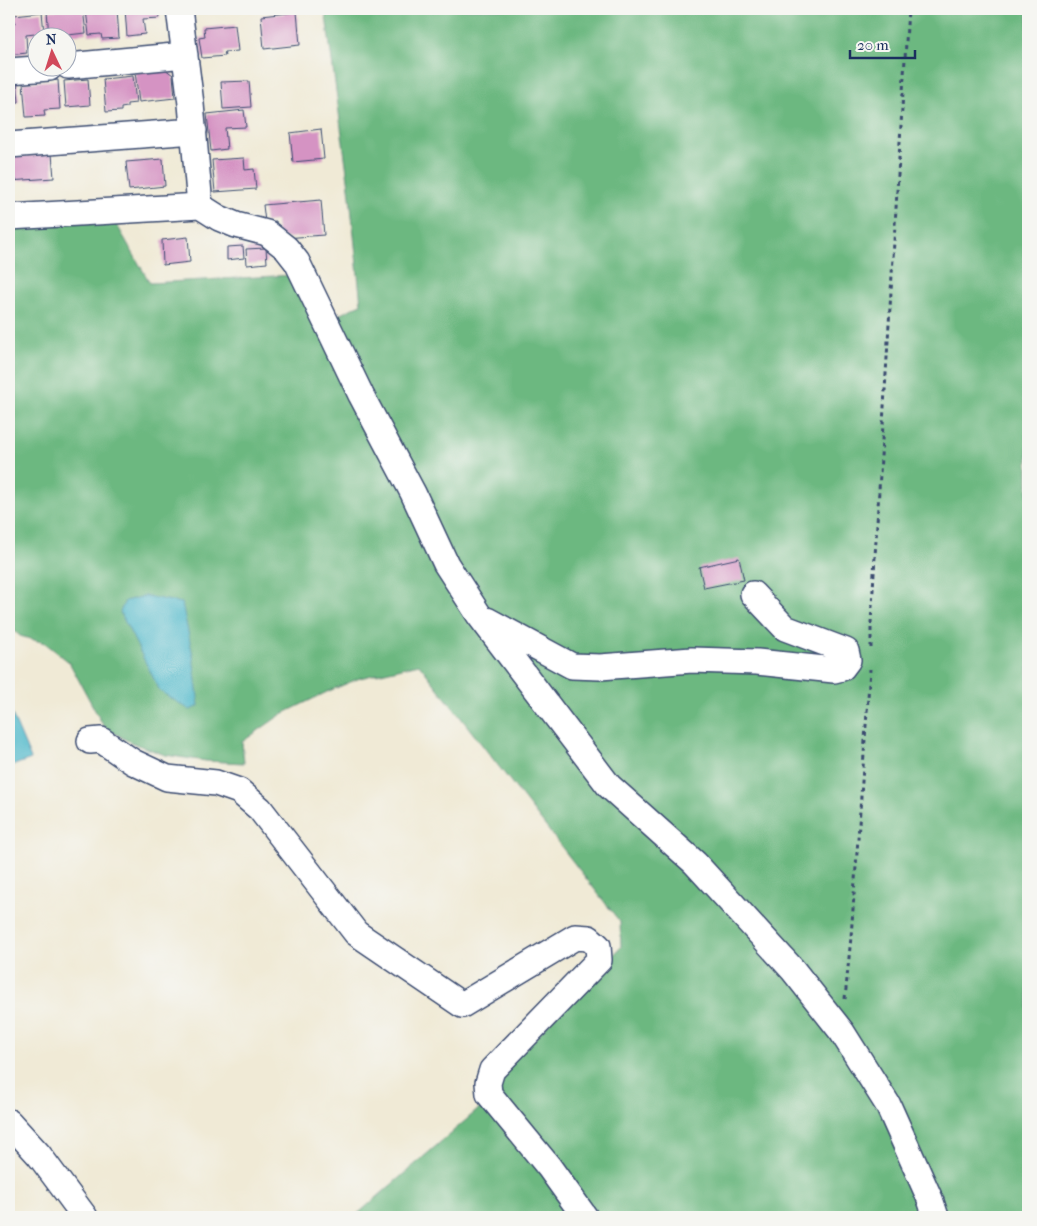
<svg xmlns="http://www.w3.org/2000/svg" width="1037" height="1226" font-family="'IM FELL French Canon',serif">
<rect width="100%" height="100%" fill="#f6f6f2"/>
<filter id="ink" filterUnits="userSpaceOnUse"><feTurbulence type="fractalNoise" baseFrequency=".02" numOctaves="2"/><feDisplacementMap in="SourceGraphic" scale="10" xChannelSelector="R" yChannelSelector="G"/><feConvolveMatrix kernelMatrix="1 2 1 2 8 2 1 2 1" color-interpolation-filters="sRGB"/></filter>
<filter id="wash" filterUnits="userSpaceOnUse"><feTurbulence type="fractalNoise" baseFrequency=".0096" numOctaves="4" result="noise"/><feDisplacementMap in="SourceGraphic" scale="20" xChannelSelector="R" yChannelSelector="G"/><feGaussianBlur stdDeviation="1.12" result="paint"/><feColorMatrix in="noise" values="0 0 0 0 0 0 0 0 0 0 0 0 0 0 0 0 0 1.4 0 .05"/><feComposite in="paint" operator="in"/></filter>
<g filter="url(#wash)">
<rect width="100%" height="100%" fill="#f0ead6"/>
<path fill="#6cb880" stroke="#44746f" d="M325 9H1028V1217H354L496 1094 499 1076 621 947 620 922 419 664 360 678 329 691 282 714 242 742 244 763 206 761 165 755 130 742 104 727 69 662 45 643 20 636 9 626V223L113 218 150 283 293 275 318 325 361 304 349 187Z"/>
<path fill="#4db8ca" stroke="#347494" d="M145 596 182 603 193 656 199 706 190 710 160 691 120 612 125 601Z
M9 707 31 759 9 767Z"/>
<g id="blocks">
<path fill="#d593c3" d="M72 9H83L86 33 49 37 47 11Z
M103 9H117L119 38 102 39 101 34 89 35 86 10Z
M125 9H159L160 18 143 19 145 34 127 36Z
M42 12 44 33 26 35 27 53 9 55V24L15 23 14 15Z
M297 12 300 45 264 49 261 16Z
M235 25 238 51 224 52 225 56 202 58 199 38 205 37 204 28Z
M165 69 173 75 175 98 139 102 135 72Z
M133 76 136 103 127 104V107L121 108V111L106 112 103 79Z
M88 79 90 105 66 107 64 81Z
M58 80 60 109 44 110 45 116 26 117 23 83Z
M17 81 19 102 9 103V82Z
M249 81 251 107 223 109 221 82Z
M244 110 246 127 225 128 227 149 211 151 207 114Z
M321 129 324 159 293 162 290 133Z
M52 154 54 178 9 181V157Z
M244 158 245 170 254 169 256 189 215 192 212 160Z
M163 159 165 186 129 190 126 162Z
M321 200 324 235 285 238 277 232 276 221 265 222 263 205Z
M188 237 190 262 163 265 162 240Z
M243 246 244 258 227 260V247Z
M266 248 267 263 247 265 246 249Z
M739 558 744 580 704 588 699 567Z"/>
</g>
</g>
<g filter="url(#ink)">
<use href="#blocks" fill-opacity="0" stroke="#3b4b70" stroke-width="1"/>
<g fill="none" stroke-linecap="round" stroke-linejoin="round">
<g stroke="#3b4b70" stroke-width="28">
<path id="minor" d="M179 9 191 104 200 206
M68 66 185 55
M9 71 49 68
M9 145 194 131
M9 217 200 206 219 218 236 225 267 233 286 248 297 262 361 395 413 493 446 564 479 615 609 786 695 863 793 970 842 1032 888 1105 930 1199 936 1217
M487 620 572 666 600 667 692 660 757 662 834 670 842 668 848 660 846 651 785 628 753 594
M90 741 101 740 133 762 167 778 216 783 239 791 260 809 356 933 462 1005 575 937 589 938 598 946 599 960 492 1070 488 1083 489 1094 549 1167 585 1217
M9 1122 39 1155 85 1217"/>
</g>
<path stroke="#3b4b70" stroke-width="3" stroke-dasharray="4 4" stroke-linecap="butt" d="M871 648V623L908 9
M845 999 851 937 870 669"/>
<use href="#minor" stroke="#fff" stroke-width="25"/>
</g>
</g>
<rect width="1037" height="1226" fill="none" stroke="#f6f6f2" stroke-width="30"/>
<g transform="translate(52 52) rotate(356)"><circle r="24" fill="#f6f6f2" stroke="#9ea6b7"/>
<path d="M0-4L9 19L0 12L-9 19Z" fill="#d1495b"/>
<text y="-8" font-size="14" font-weight="bold" text-anchor="middle" fill="#1b2f5e">N</text>
</g>
<path d="M850 50v8h65v-8" fill="none" stroke="#1b2f5e" stroke-width="2.5"/>
<text x="857" y="50" font-size="15" fill="#1b2f5e" stroke="#f6f6f2" stroke-width="4" paint-order="stroke">20 m</text>
</svg>
